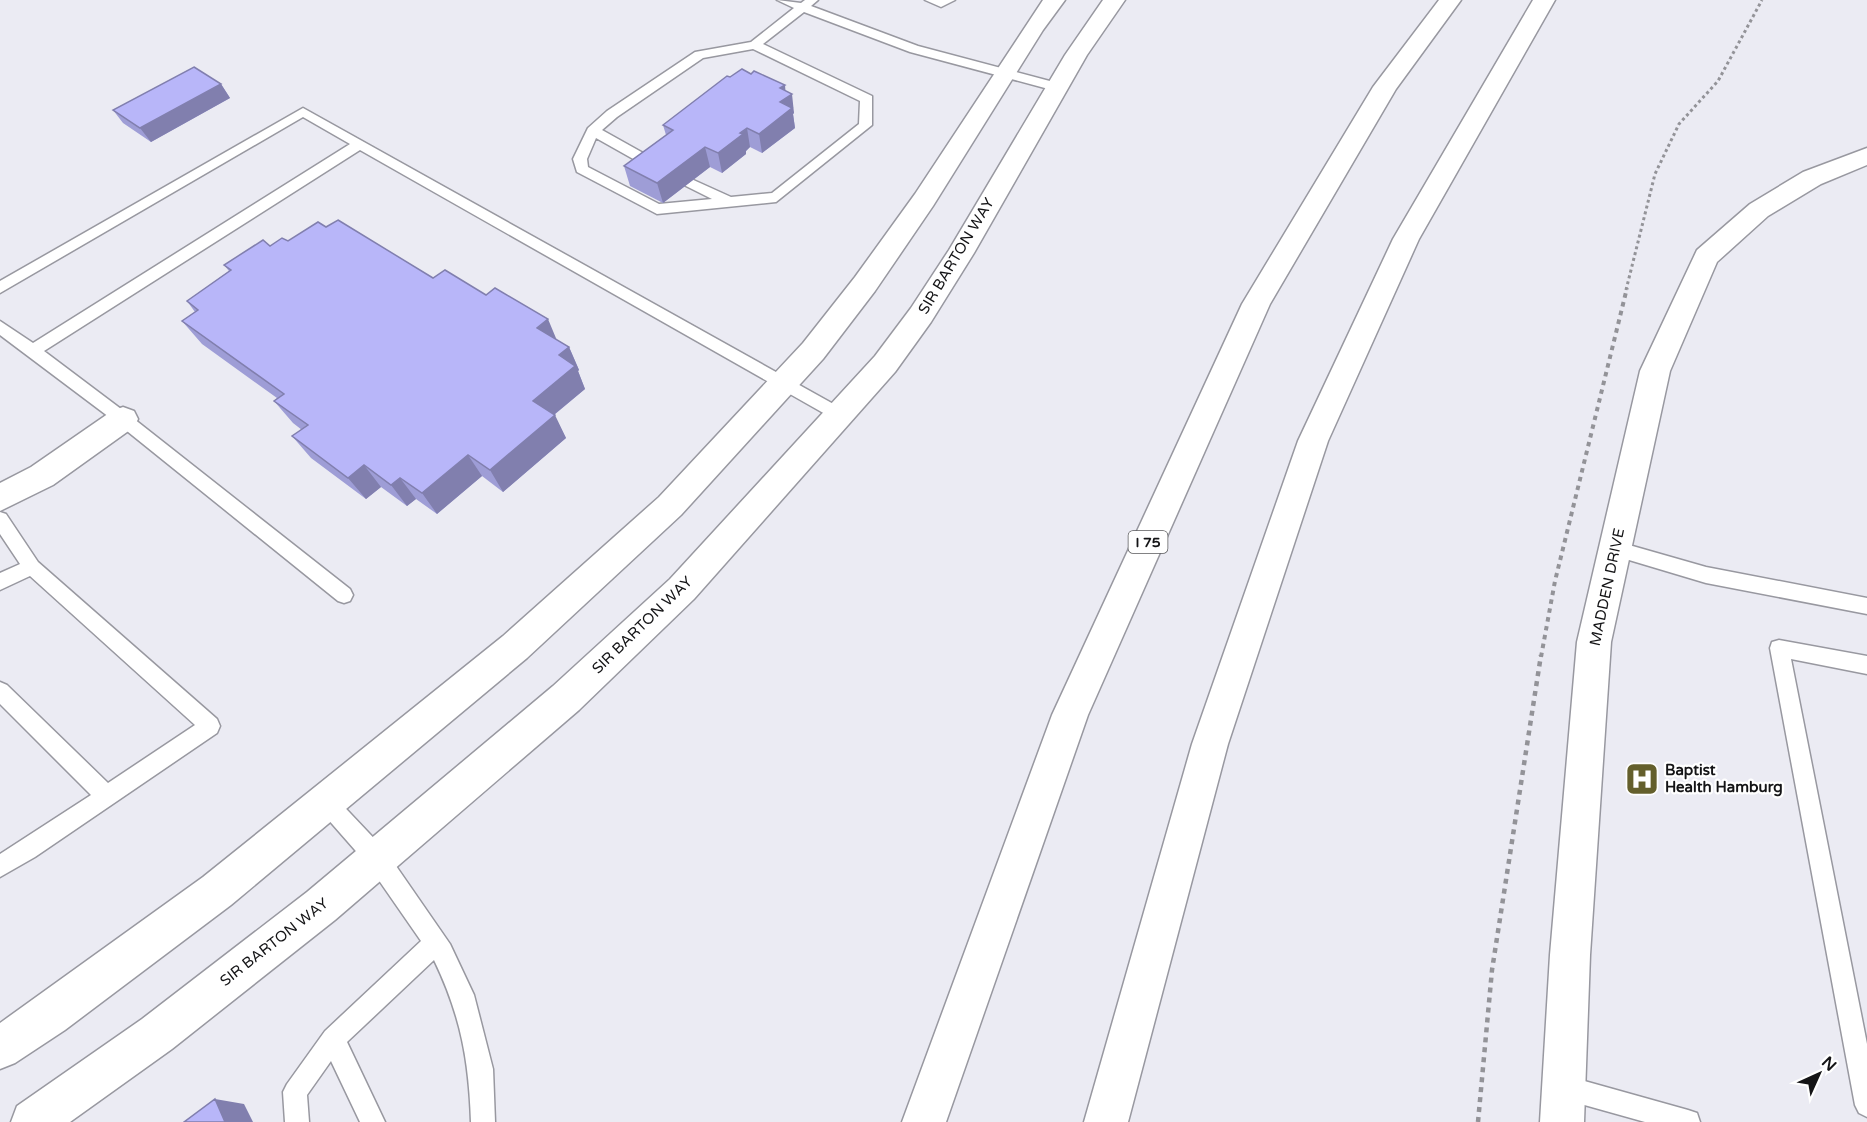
<svg xmlns="http://www.w3.org/2000/svg" width="1867" height="1122" font-family="'Varela Round',sans-serif">
<rect width="100%" height="100%" fill="#ebebf3"/>
<g fill="none" stroke-linecap="round" stroke-linejoin="round">
<g stroke="#9898a0" stroke-width="3">
<path id="lane" d="M777 0 801 3 805 0H818L811 6 918 46 1061 84 1062 87 1056 91 910 52 804 12 763 44 872 96V125L776 202 657 214 577 172 573 159 588 128 607 111 695 52 751 42 794 8ZM753 49 860 101 859 124 772 193 731 197 689 178 684 179V185L712 199 659 204 588 167 587 159 596 138 651 169H661V163L602 130 617 117 703 58Z
M925 0H955L941 7Z
M303 108 846 411 848 415 846 419H834L360 150 44 351 129 415 350 589 353 595 350 601 344 603 338 601 117 423 0 335V321L33 343 350 144 303 117 0 293V281Z
M0 512 6 514 38 562 217 719 220 726 217 733 35 857 0 877V854L91 795 0 704V682L7 685 108 783 195 725 30 576 0 590V573L20 564 0 534Z
M1615 541 1706 567 1867 598V614L1706 583 1609 554 1606 549 1609 544Z
M1779 640 1867 656V674L1791 659 1867 1044V1117L1859 1113 1855 1105 1770 648 1772 642Z
M326 792 333 795 385 850 450 944 474 995 493 1069 495 1122H471C469 1061 461 1016 434 960L347 1042 385 1122H360L331 1061 307 1095 309 1122H285L283 1092 287 1084 325 1031 421 941 369 866 319 809 316 802 319 795Z
M1563 1075 1688 1110 1697 1113 1700 1122H1645L1563 1099 1555 1095 1551 1087 1555 1079Z"/>
</g>
<g stroke="#9898a0" stroke-width="3">
<path id="street" d="M1867 148V165L1821 184 1768 216 1717 262 1670 371 1611 642 1590 955 1584 1122H1540L1550 955 1577 642 1640 371 1697 250 1750 204 1803 172Z
M123 407 134 411 138 419 134 427 53 485 0 511V483L31 467 112 411Z"/>
</g>
<g stroke="#9898a0" stroke-width="3">
<path id="secondary" d="M1043 0H1065L1043 30 933 206 875 291 823 359 681 515 527 658 231 905 65 1030 15 1063 0 1069V1023L203 877 503 636 659 497 803 343 855 277 915 194Z
M1103 0H1125L1087 55 974 253 931 322 895 372 694 599 579 710 335 920 172 1049 70 1122H11L17 1106 142 1019 307 892 553 686 670 579 875 356 911 308 949 250 1065 55Z"/>
</g>
<g stroke="#9898a0" stroke-width="3">
<path id="highway" d="M1439 0H1461L1396 89 1270 304 1088 715 946 1122H902L1052 715 1242 304 1373 87Z
M1533 0H1555L1419 239 1328 441 1228 744 1128 1122H1084L1192 744 1298 441 1393 239Z"/>
</g>
<path stroke="#939398" stroke-width="3" stroke-dasharray="3 3" stroke-linecap="butt" d="M1626 290 1655 174 1679 124 1718 81 1762 0"/>
<path stroke="#939398" stroke-width="4" stroke-dasharray="4.5 4.5" stroke-linecap="butt" d="M1541 657 1555 581 1627 288"/>
<path stroke="#939398" stroke-width="4.5" stroke-dasharray="5 5" stroke-linecap="butt" d="M1478 1122 1492 970 1541 655"/>
<use href="#lane" fill="#fff" fill-rule="evenodd"/>
<use href="#street" fill="#fff" fill-rule="evenodd"/>
<use href="#secondary" fill="#fff" fill-rule="evenodd"/>
<use href="#highway" fill="#fff" fill-rule="evenodd"/>
</g>
<path fill="#9e9dd6" d="M221 84 230 98 151 142 123 123 113 110Z
M785 90 794 113 793 114 795 128 762 153 750 147 746 151V154L722 173 710 167 663 203 630 186 624 166 666 135 663 125Z
M326 227 433 278 557 340 569 347 579 370 578 371 585 389 554 415 566 438 503 492 482 476 437 514 416 499 407 506 381 487 366 499 311 458 292 436 302 430 293 423 274 401 277 398 202 344 182 321 195 312 187 301 229 271 224 265 270 246 288 241Z"/>
<path fill="#817fae" d="M221 84 230 98 151 142 140 128Z
M785 85 786 98 792 94 794 113 793 114 795 128 762 153 759 134 780 102V88Z
M747 128 750 147 746 151V154L722 173 718 153Z
M705 147 710 167 663 203 657 183Z
M548 319 558 343 537 328Z
M569 347 579 370 578 371 585 389 544 423 533 401 559 355Z
M555 415 566 438 503 492 490 470Z
M468 455 482 476 437 514 422 493Z
M364 465 381 487 366 499 348 478Z
M400 478 416 499 407 506 391 485Z
M215 1099 244 1104 253 1122H225Z"/>
<path fill="#b8b6f9" stroke="#817fae" stroke-width="1.5" d="M194 67 221 84 140 128 113 110Z
M742 69 751 74 754 71 785 85 780 88 792 94 780 102 792 108 759 134 747 128 740 133 743 134 718 153 705 147 657 183 624 166 673 130 663 125 727 76 730 77Z
M338 220 433 278 445 270 486 295 495 288 548 319 537 328 569 347 559 355 575 366 533 401 555 415 490 470 468 455 422 493 400 478 391 485 364 465 348 478 292 436 308 425 274 401 284 394 182 321 198 310 187 301 231 270 224 265 263 240 270 246 282 238 288 241 318 222 326 227Z
M215 1099 225 1122H184Z"/>
<defs>
<g id="hospital-square" transform="scale(1.725)"><rect x="-9" y="-9" width="18" height="18" rx="4" fill="#645f2c" stroke="#fff"/><path d="M-5-5h3v3.5h4V-5h3V5h-3V1.5h-4V5h-3Z" fill="#fff"/></g>
</defs>
<g fill-rule="evenodd">
<use href="#hospital-square" x="1642" y="779"/>
</g>
<g text-anchor="middle" dominant-baseline="central" stroke-width="4.5" stroke-linejoin="round" paint-order="stroke">
<rect fill="#fff" stroke="#5a5a5c" stroke-width="1.5" x="1128.5" y="531" width="39" height="22" rx="4.5"/>
<g font-size="14" font-weight="bold" fill="#141416">
<text x="1148" y="542">I 75</text>
</g>
<g font-size="15" fill="#141416" stroke="#fff">
<text transform="translate(956 256) rotate(-59)">SIR BARTON WAY</text>
<text transform="translate(1607 587) rotate(-78)">MADDEN DRIVE</text>
<text transform="translate(642 625) rotate(-44)">SIR BARTON WAY</text>
<text transform="translate(274 942) rotate(-38)">SIR BARTON WAY</text>
</g>
<g font-size="15" font-weight="bold" fill="#141416" stroke="#fff" text-anchor="start">
<text x="1665" y="770">Baptist<tspan x="1665" dy="17">Health Hamburg</tspan></text>
</g>
</g>
<g transform="translate(1819 1074) rotate(45)" stroke="#ffffff" stroke-width="4.5" paint-order="stroke">
<path d="M0-4.5L10 22L0 15L-10 22Z" fill="#141416"/>
<text y="-9" font-size="16" font-weight="bold" text-anchor="middle" fill="#141416">N</text>
</g>
</svg>
